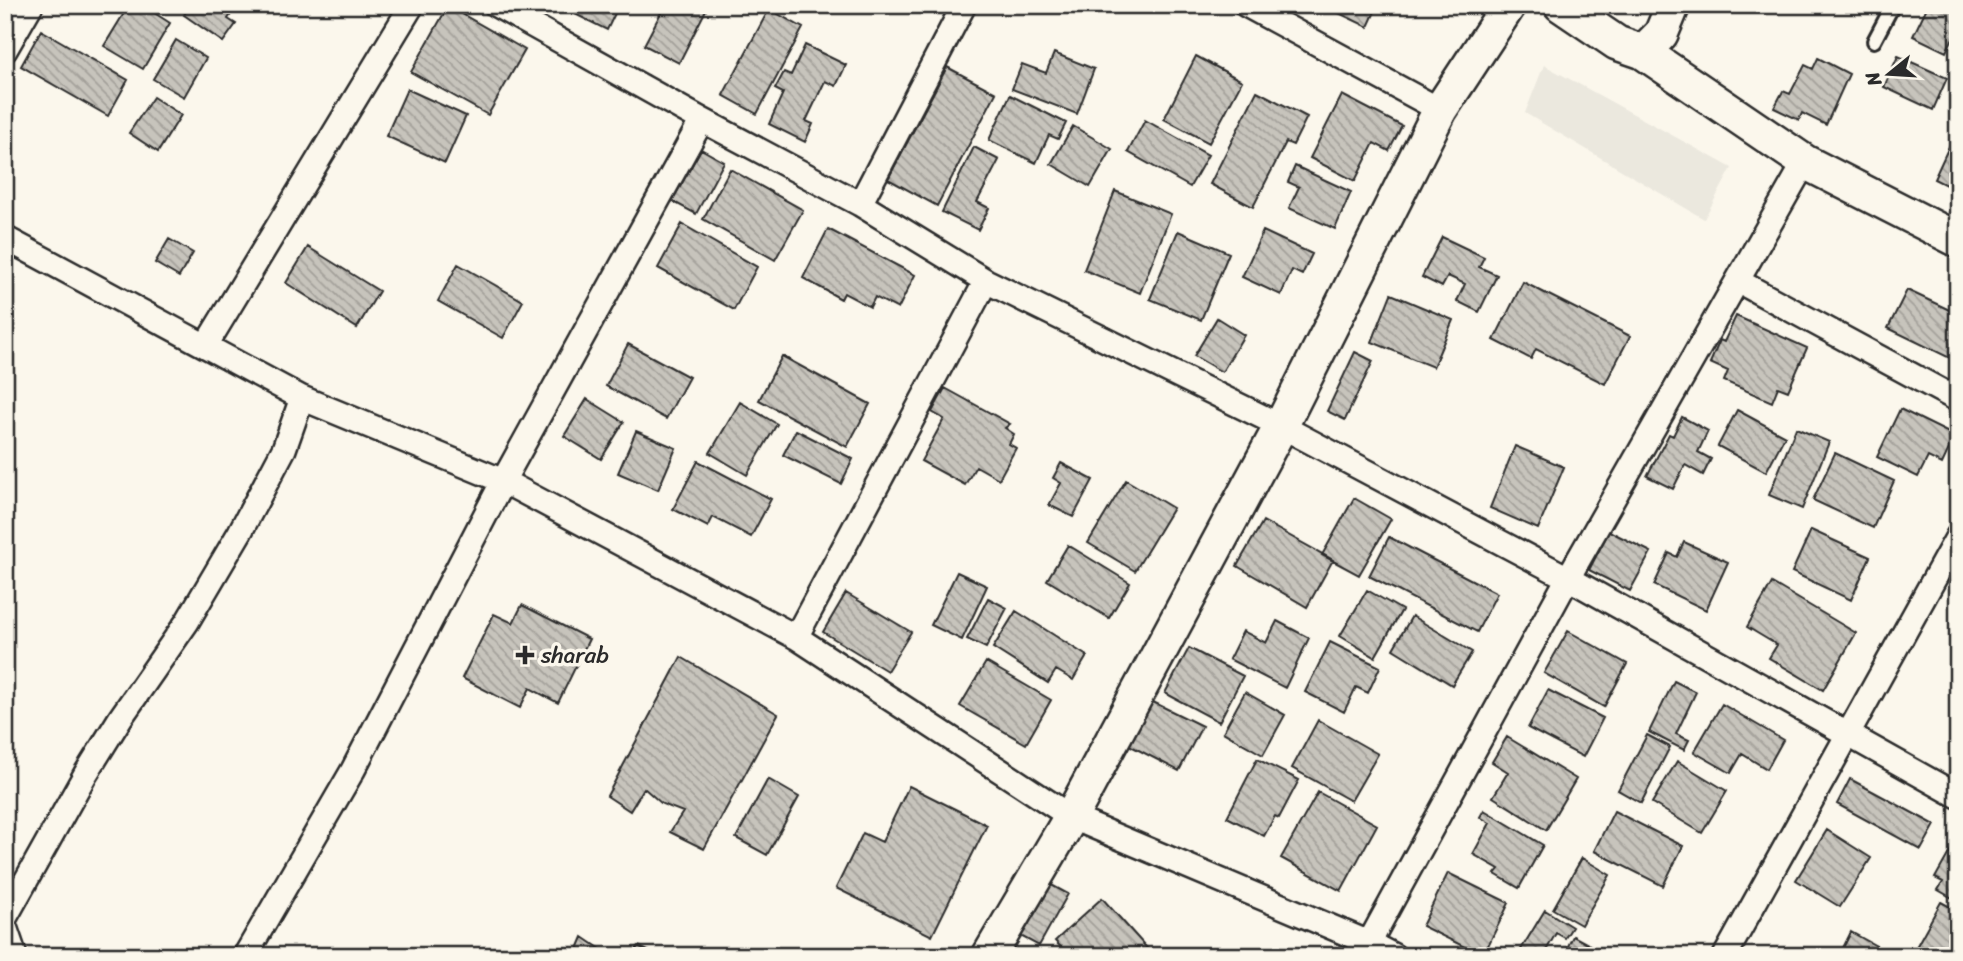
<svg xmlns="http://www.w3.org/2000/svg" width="1963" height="961" font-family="Sriracha,sans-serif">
<defs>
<pattern id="building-back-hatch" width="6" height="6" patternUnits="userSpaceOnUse" patternTransform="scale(1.75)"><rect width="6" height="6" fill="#c7c4bc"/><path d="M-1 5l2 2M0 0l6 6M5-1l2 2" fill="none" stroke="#a29f99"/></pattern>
</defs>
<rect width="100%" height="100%" fill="#fbf7ec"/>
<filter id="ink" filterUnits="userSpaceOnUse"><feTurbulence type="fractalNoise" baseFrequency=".0143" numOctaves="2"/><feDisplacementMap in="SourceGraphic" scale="14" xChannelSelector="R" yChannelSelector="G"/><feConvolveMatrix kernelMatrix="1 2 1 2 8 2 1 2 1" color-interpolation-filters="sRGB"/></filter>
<g filter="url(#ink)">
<path fill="#ebe8de" d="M1544 65 1732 168 1704 219 1525 113Z"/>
<path fill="url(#building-back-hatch)" stroke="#2b2b2b" stroke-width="2" d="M129 5H142L170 23 143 69 104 46Z
M190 5H237L228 19 236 24 223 42 184 15Z
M580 5H619L607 30 575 14Z
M665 5 708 6 679 63 644 45Z
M1322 5H1378L1368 27Z
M1928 5H1958V28L1946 52 1913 36Z
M448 6 525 50 488 115 411 72Z
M769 9 803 28 757 114 723 95Z
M41 30 128 80 108 116 21 66Z
M176 40 206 58 184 97 153 79Z
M805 45 846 65 836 86 825 81 806 121 813 124 805 142 769 124 783 93 775 89 784 72 791 75Z
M1054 53 1094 69 1077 114 1012 89 1022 64 1046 73Z
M1196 56 1242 81 1209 143 1164 119Z
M1898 56 1947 78 1933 110 1884 87Z
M1818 58 1849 74 1826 125 1802 113 1799 120 1774 108 1783 91 1790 94 1805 65 1813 69Z
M947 67 996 93 937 206 888 179Z
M407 89 466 116 445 163 386 136Z
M1257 91 1307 117 1293 145 1286 142 1253 207 1210 184Z
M1010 95 1066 123 1058 139 1049 135 1036 163 989 140Z
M1342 95 1402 126 1389 151 1374 143 1355 181 1310 158Z
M153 97 181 115 158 152 129 133Z
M1145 120 1208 155 1190 187 1128 152Z
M1073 126 1112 149 1090 187 1051 164Z
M1952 140 1958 142V191L1934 179Z
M974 147 999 160 977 202 989 208 978 230 942 212Z
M701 149 724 162 696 214 672 201Z
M1295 166 1351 192 1335 229 1289 208 1299 187 1288 182Z
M730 169 803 210 775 260 703 219Z
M1115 191 1171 214 1140 293 1084 270Z
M682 224 757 267 734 310 658 268Z
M828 229 915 275 898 309 875 297 870 307 844 293 841 299 803 278Z
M1178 231 1229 253 1201 320 1150 299Z
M1263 231 1312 254 1302 275 1292 270 1281 295 1242 277Z
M1442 237 1484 257 1479 267 1497 275 1479 312 1457 301 1465 284 1448 276 1442 287 1422 277Z
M169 239 193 253 179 277 155 263Z
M308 247 379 291 357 328 286 283Z
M458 264 523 301 503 338 438 301Z
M1523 282 1630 336 1605 384 1536 349 1531 359 1494 340Z
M1907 290 1958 314V362L1888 328Z
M1391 294 1453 320 1433 367 1372 342Z
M1736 316 1807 348 1788 391 1778 387 1772 402 1724 381 1728 371 1710 363 1720 340 1724 342Z
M1217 318 1244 335 1222 372 1194 356Z
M628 344 689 377 666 419 606 386Z
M1355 352 1373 361 1345 420 1327 411Z
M782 356 870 404 847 447 759 400Z
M945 388 1010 424 1005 428 1014 434 1009 444 1016 448 999 479 976 466 965 485 921 461 944 419 932 412Z
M587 399 624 422 601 459 564 436Z
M740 402 777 424 747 475 710 453Z
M1900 409 1955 436 1942 464 1928 457 1918 477 1877 457Z
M1737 410 1785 436 1766 472 1718 446Z
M1682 417 1708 431 1698 452 1711 459 1703 475 1685 465 1673 489 1647 476 1669 434 1673 436Z
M1796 428 1829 442 1802 509 1769 495Z
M796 430 853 459 841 484 783 455Z
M636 431 676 448 658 490 618 473Z
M1515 446 1564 467 1538 529 1490 508Z
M1835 453 1894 481 1873 528 1813 500Z
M698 461 771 499 751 537 713 517 708 527 673 509Z
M1061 463 1093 480 1073 517 1049 505 1061 483 1053 478Z
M1126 480 1173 508 1135 571 1088 543Z
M1354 498 1391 519 1359 575 1322 555Z
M1263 521 1333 560 1307 607 1237 566Z
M1811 530 1870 557 1851 600 1792 572Z
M1609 531 1651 552 1630 591 1589 570Z
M1389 537 1497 593 1477 632 1369 576Z
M1684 542 1728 562 1706 610 1654 585 1669 553 1677 557Z
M1068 545 1130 583 1109 618 1047 580Z
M957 572 987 586 962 640 931 625Z
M1772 583 1856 633 1823 690 1769 658 1777 645 1747 627Z
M1367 590 1402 610 1375 657 1340 636Z
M846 593 911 632 887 671 823 632Z
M988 598 1007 608 986 648 967 639Z
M522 605 589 639 558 703 530 688 520 708 462 678 494 614 513 623Z
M1016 611 1087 656 1073 680 1056 670 1048 683 993 648Z
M1412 616 1472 652 1452 685 1393 649Z
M1277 621 1309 638 1285 688 1229 659 1243 631 1266 643Z
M1568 631 1627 664 1604 707 1544 673Z
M1330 642 1380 667 1368 693 1356 687 1344 712 1305 692Z
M1189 648 1243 676 1219 722 1165 693Z
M681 657 778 714 704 849 670 832 683 812 662 804 644 788 630 811 607 796Z
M986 662 1051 700 1026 744 960 706Z
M1674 681 1696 692 1676 734 1689 740 1684 750 1649 732Z
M1548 690 1603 718 1583 757 1528 728Z
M1245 692 1285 715 1263 755 1223 732Z
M1149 700 1202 726 1179 771 1127 744Z
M1722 704 1783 740 1767 769 1742 754 1731 773 1694 752Z
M1318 720 1378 754 1351 801 1292 768Z
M1647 735 1670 747 1641 803 1618 790Z
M1507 737 1576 779 1546 830 1493 797 1508 772 1492 762Z
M1257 759 1299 780 1279 818 1275 816 1264 836 1227 817Z
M1677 761 1727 791 1702 833 1652 803Z
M768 779 799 797 767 855 736 838Z
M1850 779 1935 825 1921 850 1837 804Z
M909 786 987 825 932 936 836 888 863 833 882 842Z
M1318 792 1377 825 1341 891 1281 858Z
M1484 810 1543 845 1519 888 1495 874 1499 869 1473 854 1490 823 1480 817Z
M1614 811 1683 846 1663 886 1594 851Z
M1827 830 1871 858 1840 907 1796 880Z
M1958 837V896L1956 900 1938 890 1943 882 1935 878Z
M1582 858 1610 875 1581 925 1553 909Z
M1448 873 1509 903 1483 956 1422 926Z
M1044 881 1068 894 1039 946 1015 933Z
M1102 898 1154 956H1069L1055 941Z
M1941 902 1958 911V956H1927L1915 949Z
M1545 910 1572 927 1565 938 1556 933 1543 956H1517Z
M1851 932 1887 952 1885 956H1839Z
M1573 936 1610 956H1563Z
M583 937 611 956H575Z
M638 946 658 956H633Z"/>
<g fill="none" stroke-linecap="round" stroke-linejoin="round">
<g stroke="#2b2b2b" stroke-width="18">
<path id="lane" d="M1874 41 1893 5"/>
</g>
<g stroke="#2b2b2b" stroke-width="28">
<path id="street" d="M496 5 702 120 860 204 986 281 1281 426 1568 578 1958 796
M1246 5 1440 110
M5 50 31 5
M860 204 964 5
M5 238 302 398
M1738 281 1958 400
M206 345 412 5
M796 637 986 281
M5 918 85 775 121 717 187 622 240 532 284 449 302 398 503 481 796 637 1071 817 1369 943 1394 956
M5 927 15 956
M1369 943 1568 578 1805 162
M245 956 353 770 503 481 702 120
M1725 956 1958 536"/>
</g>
<g stroke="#2b2b2b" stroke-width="38">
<path id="secondary" d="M1561 5 1617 43 1643 52 1661 34 1673 5
M1643 52 1805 162 1958 240
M989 956 1071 817 1281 426 1440 110 1509 5"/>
</g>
<use href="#lane" stroke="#fbf7ec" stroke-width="12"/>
<use href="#street" stroke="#fbf7ec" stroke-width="23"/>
<use href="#secondary" stroke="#fbf7ec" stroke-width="33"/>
</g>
</g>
<path fill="#2b2b2b" stroke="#fbf7ec" stroke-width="2.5" d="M521.5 644.5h7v7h7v7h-7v7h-7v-7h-7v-7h7z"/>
<g text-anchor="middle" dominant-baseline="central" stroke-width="7" stroke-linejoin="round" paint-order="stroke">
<g font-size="23" fill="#2b2b2b" stroke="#fbf7ec" text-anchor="start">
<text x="541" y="655">sharab</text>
</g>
</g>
<rect width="1963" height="961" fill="none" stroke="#fbf7ec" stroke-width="28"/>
<rect x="14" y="14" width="1935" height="933" fill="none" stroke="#2b2b2b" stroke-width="2.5" filter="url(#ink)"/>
<g transform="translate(1889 74) rotate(252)" stroke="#fbf7ec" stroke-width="5" paint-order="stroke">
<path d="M0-5L12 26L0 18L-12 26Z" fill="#2b2b2b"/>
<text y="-10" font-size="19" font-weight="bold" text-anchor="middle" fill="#2b2b2b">N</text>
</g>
</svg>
